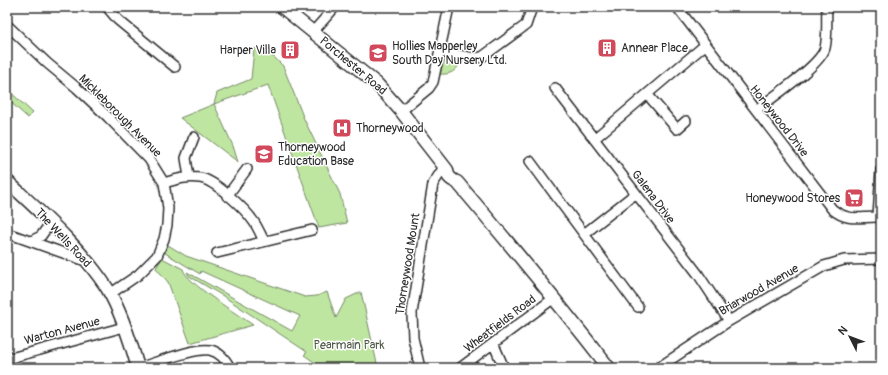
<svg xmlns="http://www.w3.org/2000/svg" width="888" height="375" font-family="Pangolin,sans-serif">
<rect width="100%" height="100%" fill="#fff"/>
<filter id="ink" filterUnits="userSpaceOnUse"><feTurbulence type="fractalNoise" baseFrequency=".025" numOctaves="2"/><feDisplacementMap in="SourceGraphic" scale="8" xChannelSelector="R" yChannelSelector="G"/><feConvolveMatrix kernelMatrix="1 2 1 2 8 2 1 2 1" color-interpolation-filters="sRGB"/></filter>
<g filter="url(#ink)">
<path fill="#bfe6a1" stroke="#758866" d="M260 48 275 58 283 66 304 119 340 194 347 223 319 228 268 85 214 104 233 146 238 162 180 118 214 104 217 93 251 79 254 49Z
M447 59 460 62C457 71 450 75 440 74L443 62Z
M7 89 33 113 28 118 7 99Z
M168 245 186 256 305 297 317 296 327 292 336 318 346 299 361 292 378 368H323L304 355 307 352 223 296 189 276 187 272 292 331 300 316 201 271 200 274 165 253Z
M162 258 183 269C186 283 239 315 253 325L190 343 168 282 156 268Z"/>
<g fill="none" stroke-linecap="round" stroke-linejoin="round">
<g stroke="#2b2b2b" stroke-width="12">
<path id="street" d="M107 7 118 20 175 67
M677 7 832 209C849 223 861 216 881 217
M7 25 47 63 77 88 108 117 149 159 164 183 168 208 167 225 164 239 157 256 138 275 110 294
M312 33 335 7
M440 52 475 58 482 57 526 25 532 7
M555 88 698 274 729 321
M647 94 677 129 686 121
M756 110C771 98 821 65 825 48 828 35 826 20 827 7
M401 111 429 88 433 82 449 7
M594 139 705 45
M530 161 638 307
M189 177 186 158 194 137
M164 183C177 179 188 176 200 178 215 180 246 210 254 222 258 228 261 235 264 241
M227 196 247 169
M878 217 881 170
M7 233 86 261
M584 234 635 194
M31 241 41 236 51 222
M217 253 312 230
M494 345 504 368
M7 359 124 327
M138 368C155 363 195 347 210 350 219 352 226 360 230 368
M420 368 413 338 412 313 433 184 444 167
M460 368 554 298
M658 368 729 321 824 266 844 260 881 259"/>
</g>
<g stroke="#2b2b2b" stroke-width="15">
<path id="secondary" d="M282 7 377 84 401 111 447 170C447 176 451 180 457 182 509 243 560 305 609 368
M7 181C42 214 80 247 107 288 121 311 131 343 138 368"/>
</g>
<use href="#street" stroke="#fff" stroke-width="9"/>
<use href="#secondary" stroke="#fff" stroke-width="12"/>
</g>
</g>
<defs>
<g id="building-square" transform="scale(1)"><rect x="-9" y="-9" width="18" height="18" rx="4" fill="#d1495b" stroke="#fff"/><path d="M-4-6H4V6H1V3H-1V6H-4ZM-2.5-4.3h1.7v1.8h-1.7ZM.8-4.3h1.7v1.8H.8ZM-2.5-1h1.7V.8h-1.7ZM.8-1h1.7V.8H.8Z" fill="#fff"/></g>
<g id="school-square" transform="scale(1)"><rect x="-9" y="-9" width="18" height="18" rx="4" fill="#d1495b" stroke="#fff"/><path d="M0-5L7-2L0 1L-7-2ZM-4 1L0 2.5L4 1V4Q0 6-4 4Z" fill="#fff"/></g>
<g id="hospital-square" transform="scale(1)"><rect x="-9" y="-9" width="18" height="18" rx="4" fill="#d1495b" stroke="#fff"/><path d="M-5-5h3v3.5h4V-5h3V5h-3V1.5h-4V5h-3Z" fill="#fff"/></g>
<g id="supermarket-square" transform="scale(1)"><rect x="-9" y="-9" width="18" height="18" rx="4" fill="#d1495b" stroke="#fff"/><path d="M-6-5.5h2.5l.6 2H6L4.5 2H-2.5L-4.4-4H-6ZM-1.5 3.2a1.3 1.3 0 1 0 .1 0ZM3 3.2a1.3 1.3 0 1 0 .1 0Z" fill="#fff"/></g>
</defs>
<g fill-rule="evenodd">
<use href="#building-square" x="607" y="48"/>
<use href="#building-square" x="290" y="50"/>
<use href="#school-square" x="378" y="53"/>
<use href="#hospital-square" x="342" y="128"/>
<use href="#school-square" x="264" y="154"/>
<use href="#supermarket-square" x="854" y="198"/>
</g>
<g text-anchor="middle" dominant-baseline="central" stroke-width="3" stroke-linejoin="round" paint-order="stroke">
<g font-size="12" fill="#2b2b2b" stroke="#fff" text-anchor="start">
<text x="392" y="46">Hollies Mapperley<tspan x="392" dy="14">South Day Nursery Ltd.</tspan></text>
<text x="621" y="48">Annear Place</text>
<text x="276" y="50" text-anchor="end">Harper Villa</text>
<text x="356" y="128">Thorneywood</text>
<text x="278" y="147">Thorneywood<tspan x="278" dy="14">Education Base</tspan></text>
<text x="840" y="198" text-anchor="end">Honeywood Stores</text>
</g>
<g font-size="12" fill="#2b2b2b" stroke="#fff">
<text transform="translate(353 66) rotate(40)">Porchester Road</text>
<text transform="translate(120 116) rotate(45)">Mickleborough Avenue</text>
<text transform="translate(779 121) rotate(52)">Honeywood Drive</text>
<text transform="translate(653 197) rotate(53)">Galena Drive</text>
<text transform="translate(63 238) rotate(47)">The Wells Road</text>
<text transform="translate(408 264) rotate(-81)">Thorneywood Mount</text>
<text transform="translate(759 290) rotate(-30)">Briarwood Avenue</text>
<text transform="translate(500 324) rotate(-37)">Wheatfields Road</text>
<text transform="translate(62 331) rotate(-15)">Warton Avenue</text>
</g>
<g font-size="12" fill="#505a48" stroke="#fff">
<text x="349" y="345">Pearmain Park</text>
</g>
</g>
<rect width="888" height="375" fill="none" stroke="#fff" stroke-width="24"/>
<rect x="12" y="12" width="864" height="351" fill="none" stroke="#2b2b2b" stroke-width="1.5" filter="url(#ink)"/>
<g transform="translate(850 337) rotate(312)" stroke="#ffffff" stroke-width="3" paint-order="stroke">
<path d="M0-3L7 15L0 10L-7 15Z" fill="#2b2b2b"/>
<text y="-6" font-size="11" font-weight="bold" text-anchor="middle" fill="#2b2b2b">N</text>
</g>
</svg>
